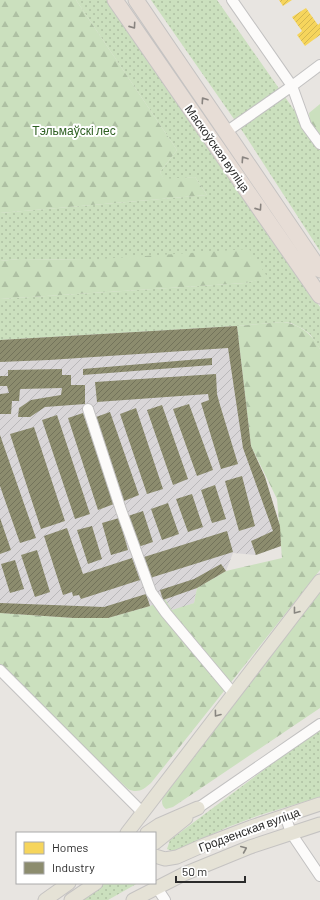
<svg xmlns="http://www.w3.org/2000/svg" width="320" height="900" font-family="Barlow,sans-serif">
<defs>
<pattern id="industrial-furrows" width="10" height="10" patternUnits="userSpaceOnUse"><rect width="10" height="10" fill="#d9d6d8"/><path d="M-1 1l2-2M0 10L10 0M9 11l2-2" fill="none" stroke="#bab8ba"/></pattern>
<pattern id="grass-dots" width="8" height="8" patternUnits="userSpaceOnUse"><rect width="8" height="8" fill="#cbe0be"/><path d="M2 2h.1M6 6h.1" fill="none" stroke="#aec0a3" stroke-width="1.8" stroke-linecap="round"/></pattern>
<pattern id="forest-firs" width="22" height="20" patternUnits="userSpaceOnUse"><rect width="22" height="20" fill="#cbe0be"/><path d="M5 1l3.5 6h-7zM16 11l3.5 6h-7z" fill="#aec0a3"/></pattern>
<pattern id="homes-hatch" width="6" height="6" patternUnits="userSpaceOnUse"><rect width="6" height="6" fill="#f6d55c"/><path d="M-1 1l2-2M0 6l6-6M5 7l2-2" fill="none" stroke="#d3b750"/></pattern>
<pattern id="industry-hatch" width="6" height="6" patternUnits="userSpaceOnUse"><rect width="6" height="6" fill="#8c8c6e"/><path d="M-1 1l2-2M0 6l6-6M5 7l2-2" fill="none" stroke="#73735b"/></pattern>
</defs>
<rect width="100%" height="100%" fill="#e8e5e1"/>
<path fill="url(#industrial-furrows)" d="M237 326 251 446 265 477 280 526 281 546 256 555 233 553 226 571 197 588 194 603 172 611 165 599 150 606 108 618H74L0 613V340Z"/>
<path fill="url(#grass-dots)" d="M76 0H109L320 307V349L310 334 303 329 291 323 283 322 237 326 0 340V299L245 283 268 277 86 260 19 259 0 261V213L207 195 195 177 164 180 160 172 177 150Z
M151 0H217L320 147V251L243 132Z
M320 728V797L260 815 228 827 177 850 172 851 167 849 170 840Z
M97 883H138L108 900H72Z"/>
<path fill="url(#forest-firs)" d="M0 0H76L177 150 160 172 164 179 195 177 207 195 0 213Z
M320 104V140L311 129 309 113Z
M249 249 268 278 245 283 0 299V261L19 259 86 260Z
M283 322C301 325 311 333 320 349V570L151 783C144 789 138 794 128 789L0 666V613L74 618H108L150 606 165 599 172 610 194 603 197 588 226 571 282 558 277 499 251 446 237 326Z
M320 589V708L173 807 166 809C162 806 161 802 163 797Z"/>
<path fill="url(#homes-hatch)" d="M279 0H292L283 6Z
M306 8 318 25 320 23V35L305 46 297 35 302 31 292 17Z"/>
<path fill="url(#industry-hatch)" d="M237 326 251 446 265 477 280 526 281 546 256 555 251 541 273 531 243 448 228 348 49 360 0 362V340Z
M212 358V365L83 375V369Z
M62 369V375H71V385H85V404L45 407 30 417H18L19 408 31 400 61 395 62 388 20 389 19 401H12L11 414H0V394L9 393 7 386H0V376H8V370Z
M216 374 217 394 220 405 238 464 221 469 201 403 209 400 208 394 97 402 95 382Z
M189 404 213 470 197 476 173 409Z
M162 405 188 479 173 485 147 410Z
M136 408 163 489 147 494 120 414Z
M110 412 139 495 124 501 96 417Z
M83 413 114 504 98 510 68 418Z
M57 415 90 514 75 519 42 420Z
M34 427 65 521 41 529 10 434Z
M0 435 36 538 20 543 0 486Z
M242 476 255 526 239 531 225 481Z
M215 485 226 519 212 523 201 490Z
M192 494 203 527 188 532 176 499Z
M168 503 179 534 162 540 151 509Z
M143 511 153 542 138 547 128 516Z
M0 518 11 550 0 554Z
M119 518 128 550 111 555 102 523Z
M92 526 102 559 88 564 77 530Z
M67 528 83 574 132 558 140 580 81 599 79 595 73 596 72 592 63 595 44 536Z
M227 531 233 552 150 578 144 557Z
M37 550 50 592 35 597 21 555Z
M15 560 24 589 10 593 1 564Z
M221 564 226 571 197 588 163 600 160 590 194 579Z
M146 594 150 606 108 618H74L0 613V603L104 607Z"/>
<g fill="none" stroke-linecap="round" stroke-linejoin="round">
<g stroke="#c2c1c1" stroke-width="12">
<path id="minor" d="M232 0 292 86 306 125 320 144
M226 132 292 86 320 65
M88 409 121 510 151 592 166 613 233 693
M0 670 143 813
M198 808 320 724
M285 815 291 833 320 876
M157 888 165 900"/>
</g>
<g stroke="#c5c3c2" stroke-width="15">
<path id="major" d="M127 833 320 581
M147 833 159 825 198 808
M155 843 186 818
M155 856 165 859 177 857 204 845 251 827 320 804
M45 900 69 883
M71 900 96 883
M133 900 184 874 250 847 320 824"/>
</g>
<g stroke="#c5c3c2" stroke-width="17">
<path id="highway" d="M115 0 320 296
M136 0 320 270"/>
</g>
<use href="#minor" stroke="#fcfbfa" stroke-width="10"/>
<use href="#major" stroke="#e5e2d6" stroke-width="13"/>
<use href="#highway" stroke="#e7ddd6" stroke-width="15"/>
</g>
<defs><path id="oneway-chevron" d="M-2-3.5L2.5 0L-2 3.5" fill="none" stroke-width="1.6" stroke-linecap="round" stroke-linejoin="round"/></defs>
<g stroke="#898480">
<use href="#oneway-chevron" transform="translate(133 26) rotate(55)"/>
<use href="#oneway-chevron" transform="translate(204 100) rotate(-124)"/>
<use href="#oneway-chevron" transform="translate(244 159) rotate(-124)"/>
<use href="#oneway-chevron" transform="translate(259 208) rotate(55)"/>
</g>
<g stroke="#888680">
<use href="#oneway-chevron" transform="translate(296 611) rotate(128)"/>
<use href="#oneway-chevron" transform="translate(217 714) rotate(127)"/>
<use href="#oneway-chevron" transform="translate(244 849) rotate(-23)"/>
</g>
<g text-anchor="middle" dominant-baseline="central" stroke-width="4" stroke-linejoin="round" paint-order="stroke">
<g font-size="12" fill="#2e6022" stroke="#fff">
<text x="74" y="130">Тэльмаўскі лес</text>
</g>
<g font-size="12" fill="#2b2b2b" stroke="#fff">
<text transform="translate(218 148) rotate(55)">Маскоўская вуліца</text>
<text transform="translate(249 829) rotate(-20)">Гродзенская вуліца</text>
</g>
</g>
<rect x="16" y="832" width="140" height="52" fill="#ffffff" stroke="#aaaaaa"/>
<rect x="24" y="842" width="20" height="12" fill="#f6d55c" stroke="#aaaaaa"/>
<text x="52" y="852" font-size="12" fill="#2b2b2b">Homes</text>
<rect x="24" y="862" width="20" height="12" fill="#8c8c6e" stroke="#aaaaaa"/>
<text x="52" y="872" font-size="12" fill="#2b2b2b">Industry</text>
<path d="M176 876v6h69v-6" fill="none" stroke="#2b2b2b" stroke-width="2"/>
<text x="182" y="876" font-size="12" fill="#2b2b2b" stroke="#ffffff" stroke-width="3" paint-order="stroke">50 m</text>
</svg>
